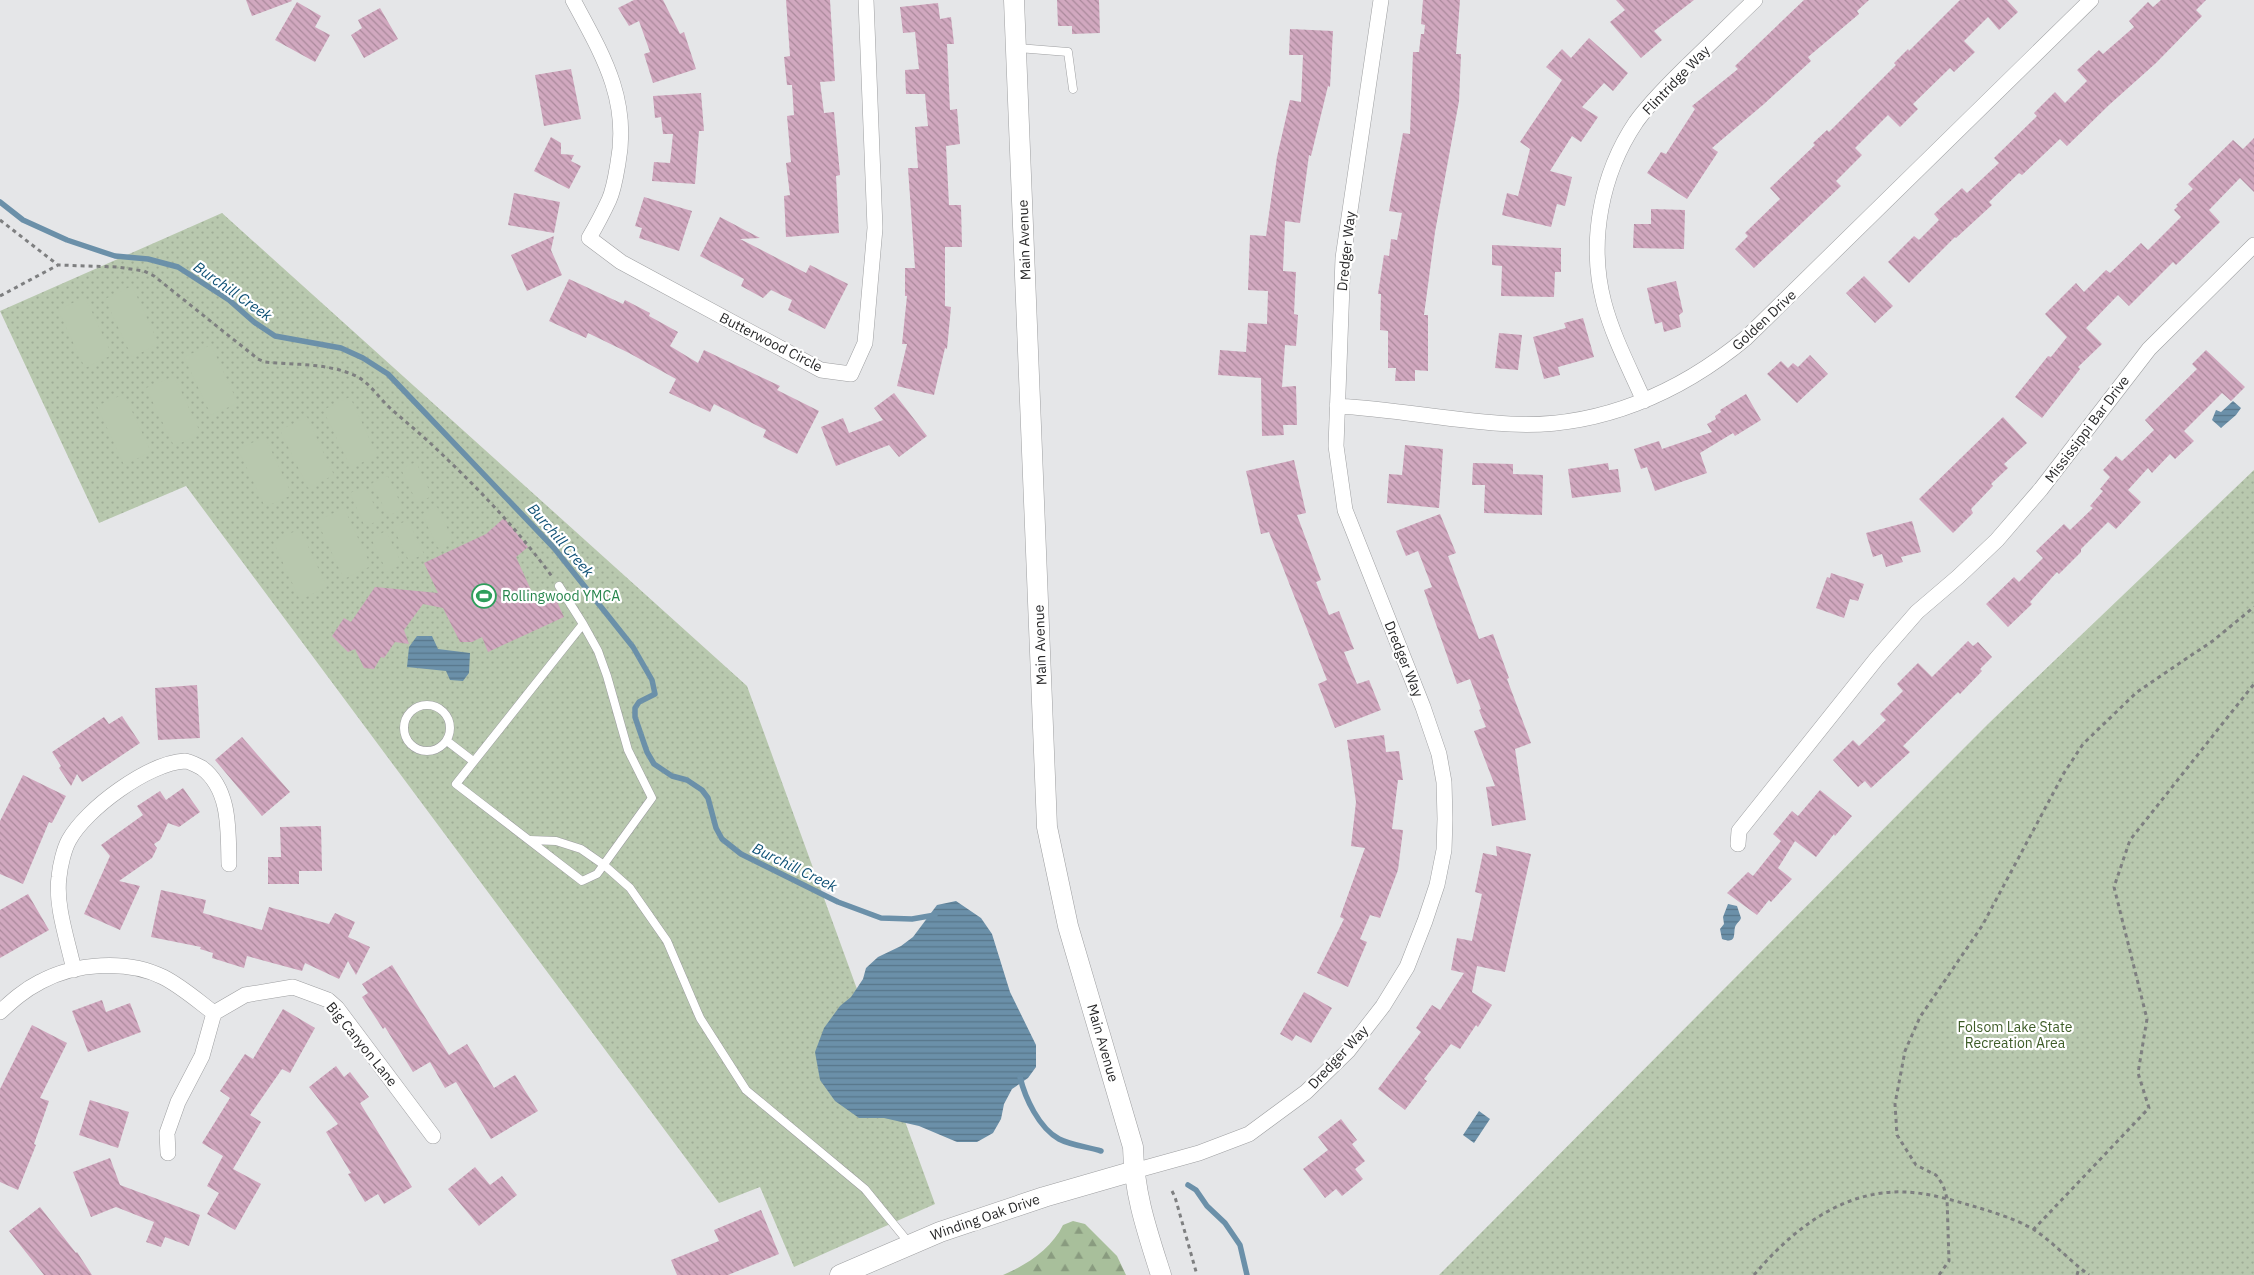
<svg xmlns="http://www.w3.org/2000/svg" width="2254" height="1275" font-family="'IBM Plex Sans',sans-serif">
<defs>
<pattern id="forest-firs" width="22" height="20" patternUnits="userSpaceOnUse" patternTransform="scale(1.25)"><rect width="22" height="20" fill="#a8bf9b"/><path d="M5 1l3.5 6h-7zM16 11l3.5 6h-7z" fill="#899b7f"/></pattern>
<pattern id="park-dots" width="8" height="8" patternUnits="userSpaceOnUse" patternTransform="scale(1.25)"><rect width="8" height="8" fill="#b8c8ae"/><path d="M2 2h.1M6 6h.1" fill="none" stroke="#9eac96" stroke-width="1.8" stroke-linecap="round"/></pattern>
<pattern id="water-rules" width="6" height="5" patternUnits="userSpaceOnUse" patternTransform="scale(1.25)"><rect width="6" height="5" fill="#6b90a9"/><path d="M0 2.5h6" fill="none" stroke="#58768a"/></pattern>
<pattern id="building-back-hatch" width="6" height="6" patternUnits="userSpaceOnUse" patternTransform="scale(1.25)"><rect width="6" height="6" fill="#d1a8bf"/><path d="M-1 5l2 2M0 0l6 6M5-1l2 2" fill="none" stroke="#aa899b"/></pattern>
</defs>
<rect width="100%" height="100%" fill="#e5e6e8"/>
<path fill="url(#forest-firs)" d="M1073 1221 1085 1224 1117 1256 1126 1275H1003C1027 1265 1052 1248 1063 1225Z"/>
<path fill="url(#park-dots)" d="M222 213 747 686 935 1204 794 1267 760 1187 719 1203 186 486 99 523 0 311Z
M2254 470V1275H1439L1988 724Z"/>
<path fill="#b8c8ae" d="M132 286 159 344 132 357 105 299Z
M85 297 112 355 85 368 58 310Z
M211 345 238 403 211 415 184 357Z
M174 376 201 434 174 446 146 388Z
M124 394 151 452 124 465 97 406Z
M350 397 377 455 351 468 323 410Z
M307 417 334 475 308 488 280 430Z
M265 437 292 495 265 507 238 449Z
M416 462 432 496 417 503 401 469Z
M388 476 403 509 388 516 372 483Z
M365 486 381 519 365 527 350 493Z
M437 507 453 540 438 548 422 514Z
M344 508 371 566 344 579 317 521Z
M408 520 424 554 409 561 393 527Z
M300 529 327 587 300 600 273 541Z
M386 531 402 564 387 572 371 538Z"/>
<path fill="url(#water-rules)" d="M2233 401 2241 408 2236 415 2221 428 2212 420 2216 410 2221 412Z
M417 636H432L438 649 470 653 469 673 463 681 450 680 446 671 407 667 409 647Z
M956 901 981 918 992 934 1010 992 1036 1045V1067L1028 1078 1012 1089 1004 1104 1001 1119 993 1133 977 1142H957L919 1126 884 1118H859L835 1101 820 1080 815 1052 824 1028 840 1006 851 997 863 979 866 968 878 957 901 946 913 937 937 905Z
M1728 904 1737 906 1741 918C1740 921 1738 922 1736 925 1732 931 1739 945 1722 939L1720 929 1724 924 1723 917Z
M1479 1111 1490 1119 1474 1143 1463 1135Z"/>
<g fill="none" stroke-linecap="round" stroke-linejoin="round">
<path stroke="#6b90a9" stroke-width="5.5" d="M0 202 23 220 67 240 115 256 148 259 178 267 229 300 254 322 275 336 341 348 363 358 388 374 554 548 633 647 652 680 655 694 639 702 635 708V717L647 752 654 764 672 776 687 780 702 790 708 798 716 828 722 839 741 854 838 902 881 918 912 919 935 915
M1020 1077C1025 1098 1039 1128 1059 1139 1070 1145 1088 1147 1101 1151
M1188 1185 1196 1190 1207 1206 1225 1223 1240 1245 1247 1275"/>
</g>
<path fill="url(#building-back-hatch)" d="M246 0H291L292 1 252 16Z
M634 0H663L680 34 684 32 696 69 653 83 644 54 650 52 639 21 629 26 618 8Z
M786 0H830L835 81 820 82 824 113 834 112 840 175 836 176 839 233 786 237 784 196 790 195 786 163 791 162 787 116 794 115 792 85H787L784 57 790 56Z
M1057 0H1099L1100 33 1072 34V26H1058Z
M1423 0H1460L1456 54H1461L1459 101 1435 232 1424 315H1428V371L1415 370V381H1395L1396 368H1388V331L1380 330 1381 294H1378L1384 255 1389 256 1391 239 1397 240 1402 213 1389 211 1403 133 1410 134 1413 52H1419L1421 34H1424L1425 25 1421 24Z
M1616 0H1694L1654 31 1662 40 1641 58 1610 22 1625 10Z
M1804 0H1869L1857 11 1859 14 1808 57 1811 61 1764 104 1712 148 1718 152 1687 199 1647 173 1661 152 1666 154 1695 109 1692 106 1738 69 1735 66Z
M1960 0H2007L2018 12 1999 30 1988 17 1964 41 1975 52 1954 72 1950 68 1913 104 1918 109 1900 127 1888 115 1855 148 1862 155 1836 181 1841 186 1754 268 1735 249 1748 236 1745 233 1780 199 1770 188 1815 145 1813 143 1827 130 1829 132 1896 65 1894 63 1908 49 1909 51Z
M2161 0H2206L2196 10 2202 16 2156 63 2109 105 2067 146 2060 139 2022 175 2019 173 1989 202 1992 205 1956 238 1955 237 1909 283 1888 262 1914 236 1919 240 1939 220 1934 214 1962 188 1967 193 1999 163 1994 158 2037 116 2034 113 2055 92 2065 103 2087 81 2077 70 2099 50 2103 54 2134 27 2129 21 2148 2 2153 7Z
M297 2 321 16 315 27 330 35 315 62 275 40Z
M938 3 940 19 951 17 954 44H947L950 110 957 109 960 144 946 146 949 205H961L962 247H945V306L951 307 947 349 945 348 934 395 897 386 907 344H902L907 296H905V268H915L908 168H918L915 127 928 126 925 94H906L905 70 919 69 915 32 903 33 900 7Z
M380 8 398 39 364 58 351 35 362 28 358 20Z
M1290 29 1333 31 1330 87 1328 86 1311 156 1309 155 1300 223 1285 221 1283 271 1296 272 1294 314 1298 315 1296 346 1285 345 1282 387 1296 386 1297 425H1283L1284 435 1262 436 1261 378 1218 375 1220 350 1246 352 1248 323 1267 324 1268 291 1248 290 1250 235 1266 236 1277 157 1290 100 1301 102 1303 55H1289Z
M1589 38 1628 73 1613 91 1604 83 1582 107 1598 117 1581 142 1572 136 1550 171 1572 177 1565 206 1557 204 1551 227 1502 215 1507 193 1518 196 1530 149 1520 142 1562 80 1546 67 1562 49 1571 58Z
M571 69 581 119 544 126 535 75Z
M701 93 704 131H699L695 184 652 181 654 162 670 163 673 134H663L661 117 655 118 653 96Z
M551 137 561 143V154L574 155 571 161 581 166 569 189 534 171Z
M2254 138V192L2240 178 2209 210 2220 222 2176 265 2173 262 2129 306 2118 295 2086 328 2102 344 2078 367 2080 369 2042 418 2015 397 2048 356 2051 357 2067 337 2045 314 2076 283 2084 292 2106 270 2110 273 2141 243 2148 250 2181 217 2174 210 2178 206 2176 205 2193 189 2188 184 2233 140 2243 149Z
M514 193 560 202 554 233 508 225Z
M644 197 692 211 679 251 639 238 642 228 635 226Z
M1651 209 1685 210 1684 249 1633 248 1634 224H1651Z
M720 217 760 238 740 239 806 273 810 265 848 284 825 329 788 310 792 300 771 290 763 298 741 286 744 279 700 256Z
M554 236 551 250 562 275 527 291 511 255Z
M1492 245 1561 248V272H1555L1554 297 1501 296 1502 266 1492 265Z
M1864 276 1893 306 1875 323 1846 293Z
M569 279 623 304 625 300 650 313 649 316 678 332 670 346 698 363 704 350 780 386 777 390 819 411 797 454 763 437 766 430 714 404 710 412 669 393 676 379 629 353 588 333 586 338 549 321Z
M1676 281 1683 312 1679 315 1681 327 1664 332 1662 322 1655 324 1647 288Z
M1583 318 1594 357 1558 367 1560 375 1544 379 1533 337 1566 328 1564 323Z
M1499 333 1522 335 1518 370 1495 368Z
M2206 350 2245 387 2231 401 2222 393 2184 431 2194 441 2175 459 2170 454 2152 473 2148 468 2128 490 2141 502 2116 529 2108 522 2081 549V552L2059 574 2057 572 2030 602 2032 604 2008 627 1986 604 2014 577 2019 582 2043 558 2036 551 2064 524 2070 530 2093 508 2090 506 2103 491 2100 489 2110 477 2103 470 2116 456 2122 461 2154 430 2145 420 2197 369 2192 364Z
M1810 355 1828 374 1797 403 1767 374 1781 361 1788 368 1793 363 1798 367Z
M894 393 927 436 899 457 889 445 836 466 821 427 843 418 849 433 883 420 874 408Z
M1746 394 1761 420 1735 436 1733 433 1700 453 1707 473 1655 491 1647 467 1641 469 1634 449 1659 441 1662 449 1712 432 1707 424 1716 419 1715 416 1721 412 1720 410Z
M2003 417 2027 443 2004 464 2008 468 1991 484 1993 486 1971 509 1973 513 1953 533 1919 499Z
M1405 445 1443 449 1439 508 1387 503 1389 474 1402 475Z
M1294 460 1306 513 1297 515 1321 580 1316 582 1329 615 1339 611 1354 649 1344 652 1357 684 1369 680 1381 710 1335 728 1318 684 1327 680 1269 532 1261 534 1246 471Z
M1473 463 1513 464V474L1543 475 1542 515 1484 513 1485 485H1472Z
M1608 463 1609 470 1618 469 1621 492 1572 498 1568 469Z
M1440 514 1456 553 1448 556 1479 639 1493 634 1509 678 1507 679 1531 743 1515 749 1526 820 1492 826 1486 787 1495 786 1474 731 1486 727 1479 710 1481 709 1470 679 1457 684 1424 590 1432 587 1418 551 1406 556 1396 531Z
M504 518 528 547 516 557 535 599 552 591 564 617 488 652 482 637 472 642H460L443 608 423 604 404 630 409 644 395 642 384 658 381 657 374 669 364 668 355 649 348 652 332 636 344 618 351 622 375 587 438 593 424 563 486 534Z
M1912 521 1921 552 1901 557 1903 562 1886 567 1882 554 1873 557 1866 533Z
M1831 573 1864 584 1858 601 1850 599 1844 618 1816 608 1827 577 1830 578Z
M1968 641 1973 646 1978 642 1992 657 1980 669 1982 671 1960 694 1958 692 1903 746 1910 752 1871 788 1865 781 1858 787 1833 760 1853 740 1859 746 1886 720 1880 714 1903 691 1897 684 1918 663 1932 677Z
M197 685 200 738 158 740 155 688Z
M122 716 140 743 82 782 77 774 71 786 59 768 61 766 52 752 104 717 109 724Z
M1384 735 1386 752 1399 751 1403 780H1398L1392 829 1403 830 1398 870 1380 918 1370 915 1360 939 1367 942 1348 987 1317 973 1344 919 1340 917 1365 848 1351 846 1356 802 1347 740Z
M242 737 290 792 262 816 215 760Z
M23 775 66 796 52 823 49 822 23 884 0 874V821Z
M183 788 200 812 179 827 168 823 160 840 154 844 157 848 152 858 119 881 140 886 120 930 84 914 110 856 101 845 143 815 137 806 160 791 166 800Z
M1820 790 1852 816 1835 836 1834 834 1816 857 1795 841 1778 868 1792 879 1771 902 1769 900 1757 915 1727 893 1748 872 1753 876 1781 841 1773 834 1792 811 1798 816Z
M321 826 322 871H299V884H268V857H281L280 827Z
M1496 846 1531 854 1505 972 1477 966 1472 992 1492 1005 1478 1027 1476 1025 1460 1049 1451 1044 1424 1079 1427 1081 1405 1110 1378 1089 1421 1032 1416 1028 1432 1005 1440 1010 1464 973 1451 970 1457 938 1472 941 1482 894 1475 892 1483 853 1497 856Z
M161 890 206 900 203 913 262 930 269 907 329 924 335 913 355 922 348 937 370 947 356 975 348 961 339 979 305 963 302 971 247 956 244 968 212 958 213 953 200 949 201 947 151 937Z
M28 894 49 930 0 958V910Z
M392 965 449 1055 467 1044 494 1088 515 1075 538 1111 491 1139 456 1082 445 1088 430 1062 413 1072 385 1027 383 1029 362 997 368 993 362 984Z
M1304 992 1332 1008 1311 1043 1296 1035 1292 1041 1280 1034Z
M102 1000 106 1012 130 1003 141 1032 88 1052 72 1011Z
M283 1009 315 1028 290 1073 282 1069 250 1115 261 1122 233 1169 261 1184 235 1230 207 1214 219 1193 207 1186 223 1156 202 1143 230 1098 220 1091 245 1054 253 1059Z
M32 1025 67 1043 40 1098 49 1101 34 1144 36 1145 18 1190 0 1182V1089Z
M336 1066 344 1077 350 1072 369 1097 360 1103 412 1187 384 1204 378 1194 365 1202 348 1174 351 1173 326 1132 338 1124 309 1087Z
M90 1100 129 1112 118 1148 79 1135Z
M1341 1119 1357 1140 1352 1144 1365 1161 1355 1169 1363 1179 1342 1196 1336 1189 1325 1198 1303 1169 1328 1150 1318 1137Z
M110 1158 120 1185 200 1215 189 1246 165 1237 161 1247 146 1242 154 1222 116 1207 91 1217 73 1172Z
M475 1167 490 1185 502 1176 517 1195 479 1226 448 1189Z
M40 1207 76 1253 77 1252 92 1275H44L9 1231Z
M761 1210 779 1254 728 1275H677L671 1260 719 1241 714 1230Z"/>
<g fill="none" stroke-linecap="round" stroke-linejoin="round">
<g stroke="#9e9fa1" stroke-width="9">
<path id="service" d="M1018 48 1068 52 1073 89
M559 586 583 624 456 784 582 881 597 874 652 798 628 750 607 676 598 651 583 624
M404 728a23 23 0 1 1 46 0a23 23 0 1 1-46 0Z
M447 741 473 761
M530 840 556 841 581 849 604 865 630 888 667 941 700 1018 746 1090 865 1189 909 1243"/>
</g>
<g stroke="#9e9fa1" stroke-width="16">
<path id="minor" d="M573 0C602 54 630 99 618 163 616 175 614 189 609 200 603 213 596 226 589 238L621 262 821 370 851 374 865 343 875 228 866 0
M1644 401C1630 369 1613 337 1604 303 1588 242 1601 174 1636 122 1651 101 1669 84 1687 66 1710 44 1732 22 1755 0
M1337 406C1395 409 1452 421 1510 424 1598 429 1680 393 1746 338L2091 0
M1738 844 1739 831 1877 658 1917 612 1958 577 1997 540 2041 489 2149 349 2254 245
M74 970C68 942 55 905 59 877 60 866 64 849 69 840 86 809 148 763 185 761 189 761 198 766 202 768 231 790 228 832 229 864
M0 1012C12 1001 24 990 40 982 75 963 127 959 163 977 181 986 198 1001 214 1013
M214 1013 245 995 293 987 328 1000 337 1008 433 1136
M168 1153 167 1133 178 1102 202 1056 214 1013
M1134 1171 1199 1153 1249 1134 1306 1092 1348 1051 1383 1006 1407 967 1425 921 1437 885 1444 850 1445 819 1444 782 1439 754 1423 707 1345 510 1336 446 1343 258 1381 0"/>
</g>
<g stroke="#9e9fa1" stroke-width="21">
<path id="tertiary" d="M1014 0 1047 827 1068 926 1133 1147C1134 1194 1147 1231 1161 1275
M840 1275 940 1232 1044 1197 1134 1171"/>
</g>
<path stroke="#7e7f80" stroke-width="3" stroke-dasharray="4 4" stroke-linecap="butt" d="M0 220 58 265 117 267 144 271 154 276 258 359 265 362C295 365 329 363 356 376 370 383 378 397 389 407 402 419 416 430 429 442 474 484 517 528 553 578
M0 296 58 265
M1172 1191 1175 1197 1197 1275
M2033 1230 2149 1108 2138 1073 2147 1019 2114 887 2130 840 2254 684
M1754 1275C1792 1230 1843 1189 1906 1192 1927 1193 1949 1199 1969 1205 1990 1211 2013 1218 2033 1229 2053 1242 2070 1261 2089 1275
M1939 1275 1949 1261 1947 1198 1943 1185 1936 1175 1916 1165 1897 1135 1895 1104 1905 1051 1920 1017 1982 926 2064 773 2083 744 2137 692 2214 640 2254 607
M2077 1275 2079 1268"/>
<use href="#service" stroke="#fff" stroke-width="8"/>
<use href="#minor" stroke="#fff" stroke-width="15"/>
<use href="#tertiary" stroke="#fff" stroke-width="20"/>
</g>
<defs>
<g id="stadium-ring" transform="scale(1.25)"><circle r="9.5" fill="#fff" stroke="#2e9e5b" stroke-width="1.5"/><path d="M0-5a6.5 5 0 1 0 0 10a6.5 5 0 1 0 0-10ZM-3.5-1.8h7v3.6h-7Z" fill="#2e9e5b"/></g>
</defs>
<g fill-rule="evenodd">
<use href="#stadium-ring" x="484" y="596"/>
</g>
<g text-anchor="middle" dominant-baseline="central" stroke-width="4.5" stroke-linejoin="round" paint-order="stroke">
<g font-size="14" fill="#29292a" stroke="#fff">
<text transform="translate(1676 80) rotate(-46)">Flintridge Way</text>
<text transform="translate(1024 240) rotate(-92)">Main Avenue</text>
<text transform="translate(1346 251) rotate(-84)">Dredger Way</text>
<text transform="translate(1764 320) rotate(-43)">Golden Drive</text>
<text transform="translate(771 342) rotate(27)">Butterwood Circle</text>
<text transform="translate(2087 429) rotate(-53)">Mississippi Bar Drive</text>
<text transform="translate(1040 645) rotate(-92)">Main Avenue</text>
<text transform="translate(1404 659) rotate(68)">Dredger Way</text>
<text transform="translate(1103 1043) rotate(74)">Main Avenue</text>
<text transform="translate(362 1044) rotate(51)">Big Canyon Lane</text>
<text transform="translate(1338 1057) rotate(-47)">Dredger Way</text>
<text transform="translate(985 1217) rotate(-19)">Winding Oak Drive</text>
</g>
<g font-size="14" fill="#27864d" stroke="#fff" text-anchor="start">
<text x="502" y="596">Rollingwood YMCA</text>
</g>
<g font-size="14" fill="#3e5c28" stroke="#fff">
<text x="2015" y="1027">Folsom Lake State<tspan x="2015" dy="16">Recreation Area</tspan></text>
</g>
<g font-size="15" font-style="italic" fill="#105276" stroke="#fff">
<text transform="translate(233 291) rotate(35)">Burchill Creek</text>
<text transform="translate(561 540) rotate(49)">Burchill Creek</text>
<text transform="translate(795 867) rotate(26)">Burchill Creek</text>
</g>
</g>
</svg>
